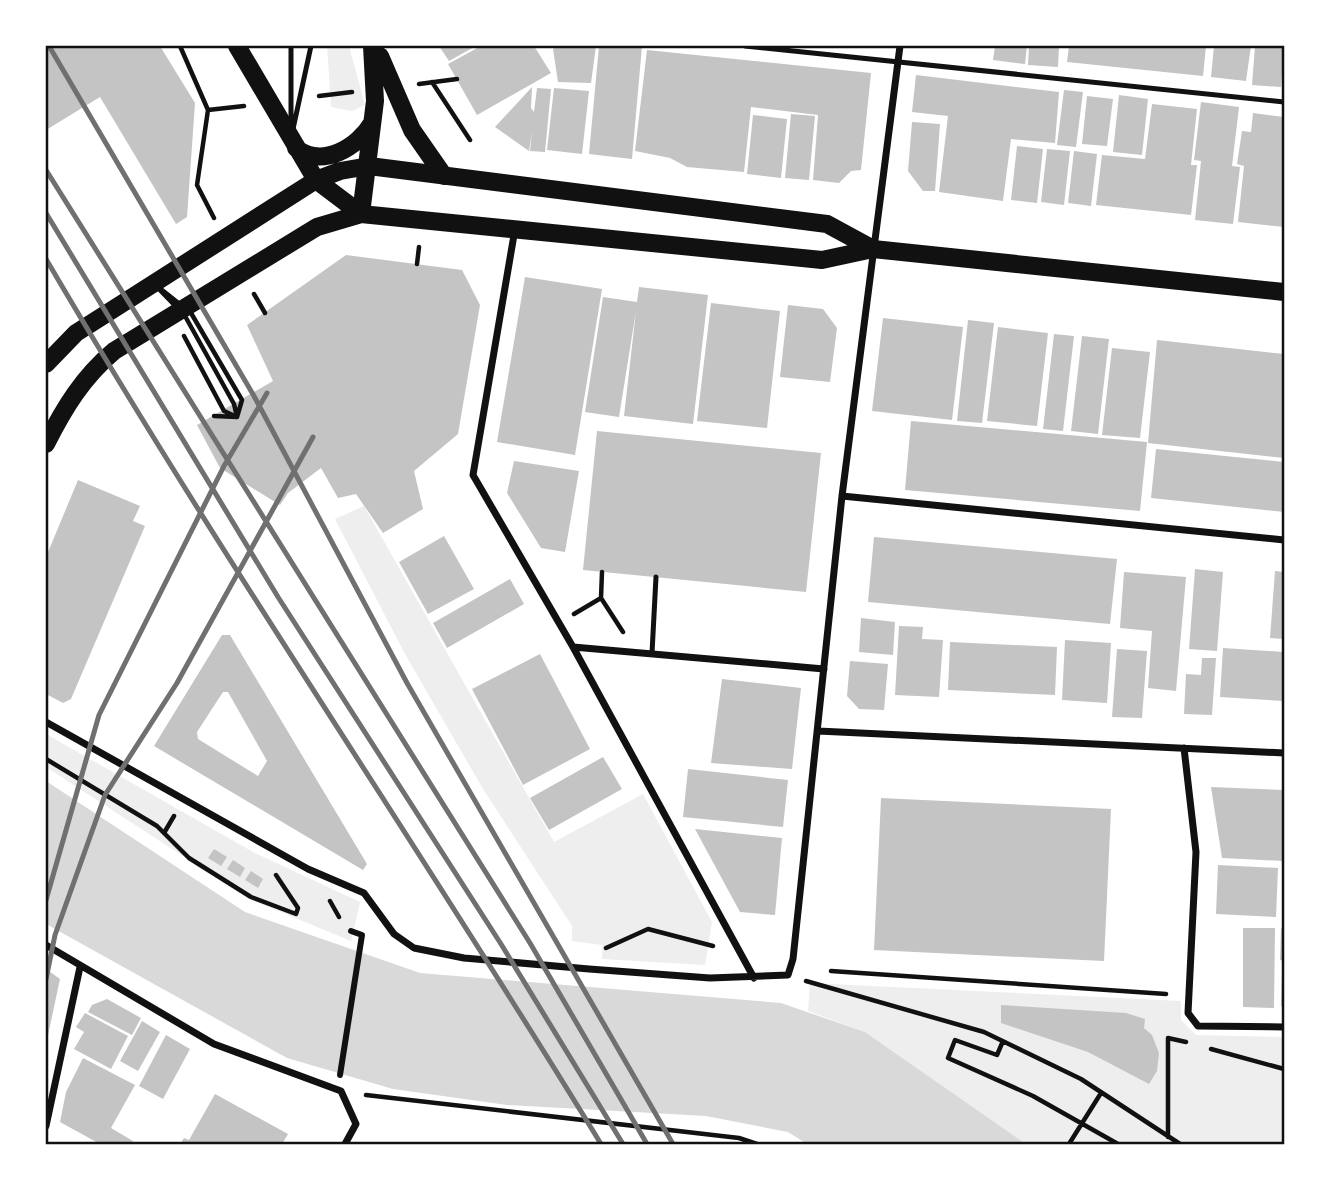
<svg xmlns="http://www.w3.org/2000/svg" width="1330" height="1190" font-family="Poppins,sans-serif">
<rect width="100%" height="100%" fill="#fff"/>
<path fill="#eee" d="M327 46H349L365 105 352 111 331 107Z
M364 506 554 842 643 794 712 922 705 965 602 959V945L572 941V926L483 789 405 654 335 519Z
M46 734 253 852 360 902 351 941 249 899 46 767Z
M810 983 1181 1001V1020L1196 1035 1284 1037V1144H1026L865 1032 808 1011Z"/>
<path fill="#d9d9d9" d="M46 781 245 912 420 973 781 1003 865 1032 1026 1144H807L788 1132 706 1116 507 1105 393 1089 287 1058 46 924Z"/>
<path fill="#c4c4c4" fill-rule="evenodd" d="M46 46H160L195 103 187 217 176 224 100 97 46 130Z
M439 46H476L449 61Z
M481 46H534L551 73 477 115 448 64Z
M558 46H596L591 83 558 82 553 49Z
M599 46H642L632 159 589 154Z
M995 46H1027L1025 64 993 60Z
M1029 46H1059L1058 67 1028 65Z
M1069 46H1206L1203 76 1067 62Z
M1214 46H1251L1246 81 1211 77Z
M1255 46H1284L1281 87 1252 85Z
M647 50 871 73 861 170 851 171 839 183 813 180 818 115 751 107 744 172 687 167 670 158 635 151Z
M916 75 1059 92 1055 143 1011 139 1003 201 939 192 948 116 912 112Z
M532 87 531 108 534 112 537 88 551 89 545 152 530 151 532 132 529 151 495 127Z
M554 88 589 91 582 154 547 150Z
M1064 90 1083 92 1076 147 1057 145Z
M1119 95 1148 99 1142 155 1113 152Z
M1087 96 1113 99 1107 146 1082 144Z
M1201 102 1239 107 1232 166 1240 167 1233 224 1195 220 1201 161 1194 160Z
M1152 104 1197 109 1191 165H1197L1191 215 1096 205 1102 155 1145 159Z
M1253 113 1284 117 1282 173H1284V227L1238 222 1244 166 1237 164 1242 131 1251 132Z
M791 114 815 116 809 180 785 178Z
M753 115 787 119 781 178 747 174Z
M912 122 940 124 935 191H923L908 171Z
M1017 146 1043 149 1037 203 1011 200Z
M1047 149 1070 151 1064 205 1041 202Z
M1074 151 1097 154 1091 206 1068 203Z
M346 255 462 270 480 305 458 434 414 471 423 509 383 533 356 494 338 498 321 468 288 493 280 505 220 468 197 425 273 381 247 325Z
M525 277 602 289 575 455 497 442Z
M639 287 708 295 693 424 624 416 636 311 619 417 585 412 603 297 637 302Z
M711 303 780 311 767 428 697 421Z
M788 305 823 309 837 328 830 382 780 377Z
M883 318 963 327 952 420 872 411Z
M968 320 994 323 982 423 957 421Z
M998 327 1048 333 1037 426 987 421Z
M1054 334 1074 336 1063 431 1043 429Z
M1082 336 1109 339 1098 434 1071 431Z
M1157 340 1284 354V458L1148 443Z
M1112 348 1150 352 1140 438 1102 435Z
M911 421 1147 442 1140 511 905 490Z
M597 431 821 453 806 592 583 570Z
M1156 449 1284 462V512L1151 498Z
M514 461 579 471 565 552 541 548 507 493Z
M78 480 140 506 133 521 145 526 71 699 63 703 46 694V557Z
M444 536 474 589 428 614 399 562Z
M874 537 1117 559 1110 624 868 602Z
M1195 569 1223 572 1217 651 1189 649Z
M1275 571 1284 572V639L1270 638Z
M1124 572 1186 577 1176 691 1148 688 1152 631 1120 628Z
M510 579 524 604 447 648 433 623Z
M861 618 895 622 893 655 859 652Z
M899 626 923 627 922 639 943 640 939 697 895 695Z
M222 635H230L367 864 363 870 154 746ZM223 692H228L267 761 258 776 198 739 197 732Z
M1065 640 1111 643 1107 703 1062 700Z
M950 642 1057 647 1055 695 948 690Z
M1223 648 1284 652V701L1220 697Z
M1117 649 1147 651 1142 718 1112 717Z
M540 654 590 749 523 785 472 689Z
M1202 658H1216L1212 715 1184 714 1186 674 1201 675Z
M850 661 888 664 884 710 859 709 847 696Z
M722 679 801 688 792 769 711 763Z
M603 757 622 789 549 830 530 798Z
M688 769 788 780 783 827 683 817Z
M1211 787 1284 790V861L1222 858Z
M881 798 1111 809 1104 961 874 950Z
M695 829 782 838 775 915 740 912Z
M214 849 227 857 221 866 208 858Z
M233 860 245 868 240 877 227 869Z
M1218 865 1278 868 1276 917 1216 914Z
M251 871 263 879 258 888 245 880Z
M1243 928H1275L1274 1008 1243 1007Z
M1281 928H1284V961L1280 960Z
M46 969 60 979 47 1040H46Z
M1282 972H1284V1006H1281Z
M107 999 141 1018 132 1035 88 1012 92 1005Z
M1001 1005 1126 1013 1145 1019 1144 1028 1152 1035 1159 1053 1157 1071 1149 1084 1088 1052 1001 1023Z
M85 1013 128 1036 111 1069 74 1049 84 1032 76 1027Z
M142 1021 160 1032 138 1071 120 1061Z
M166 1035 190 1049 163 1099 139 1086Z
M83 1058 135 1085 111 1128 133 1141 131 1144H100L60 1122 66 1092Z
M215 1094 288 1134 282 1144H180L184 1138 189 1140Z"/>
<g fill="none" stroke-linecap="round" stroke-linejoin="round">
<path stroke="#111" stroke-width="4.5" d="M180 46 208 110
M432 82 470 140
M419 84 457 79
M319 96 352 92
M214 218 197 185 208 110 244 106
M417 264 419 247
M152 282 191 313 242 400 237 417 234 404 185 316Z
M254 294 265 313
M184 336 224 411 237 417 214 416
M602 572 601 598 623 632
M574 614 601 598
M46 759 157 826 189 858 251 897 296 914 298 908 276 875
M164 833 174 816
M330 901 339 917
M606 948 648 929 713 946
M831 971 1166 994
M806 981 984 1032 1081 1079 1180 1144
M1003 1041 997 1055 955 1040 948 1058 1033 1096 1118 1144
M1211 1049 1284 1069
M366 1095 739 1138 757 1144
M1168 1137V1038L1186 1042
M1069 1144 1101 1093"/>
<path stroke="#111" stroke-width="5" d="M745 46 1284 102
M291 125V46
M293 129 311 46
M652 653 656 577"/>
<path stroke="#111" stroke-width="6" d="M340 1075 362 935 351 931"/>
<path stroke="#111" stroke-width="7" d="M515 229 473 475 573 647 754 978
M842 496 1284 540
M573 647 824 669
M46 722 308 869 364 893 394 934 414 948 464 958 589 969 710 978 788 975 793 959 842 496 900 46
M818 731 1284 753
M1184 748 1196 852 1188 1013 1198 1026 1284 1027
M46 945 214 1044 341 1091 356 1124 345 1144
M46 1126 80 967"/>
<path stroke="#111" stroke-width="18" d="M237 46 316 180 361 214
M380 56 412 130 444 176
M296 148C322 169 358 147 372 123
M361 214 375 101 372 46
M46 364 76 333 316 180 340 171 369 166 827 224 873 249
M46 444C64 408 83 377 114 351L317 227 361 214 822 260 873 249 1284 292"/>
<path stroke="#707070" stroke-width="5" d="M49 46 254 396 407 683 673 1144
M46 170 530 943 647 1144
M46 213 278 597 501 944 623 1144
M46 259C222 560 420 847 601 1144
M46 900 99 715 224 466 267 393
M46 979 55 935 105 795 177 683 313 437"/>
</g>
<rect width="1330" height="1190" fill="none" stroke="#ffffff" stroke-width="94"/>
<rect x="47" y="47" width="1236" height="1096" fill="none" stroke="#111" stroke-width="2.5"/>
</svg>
